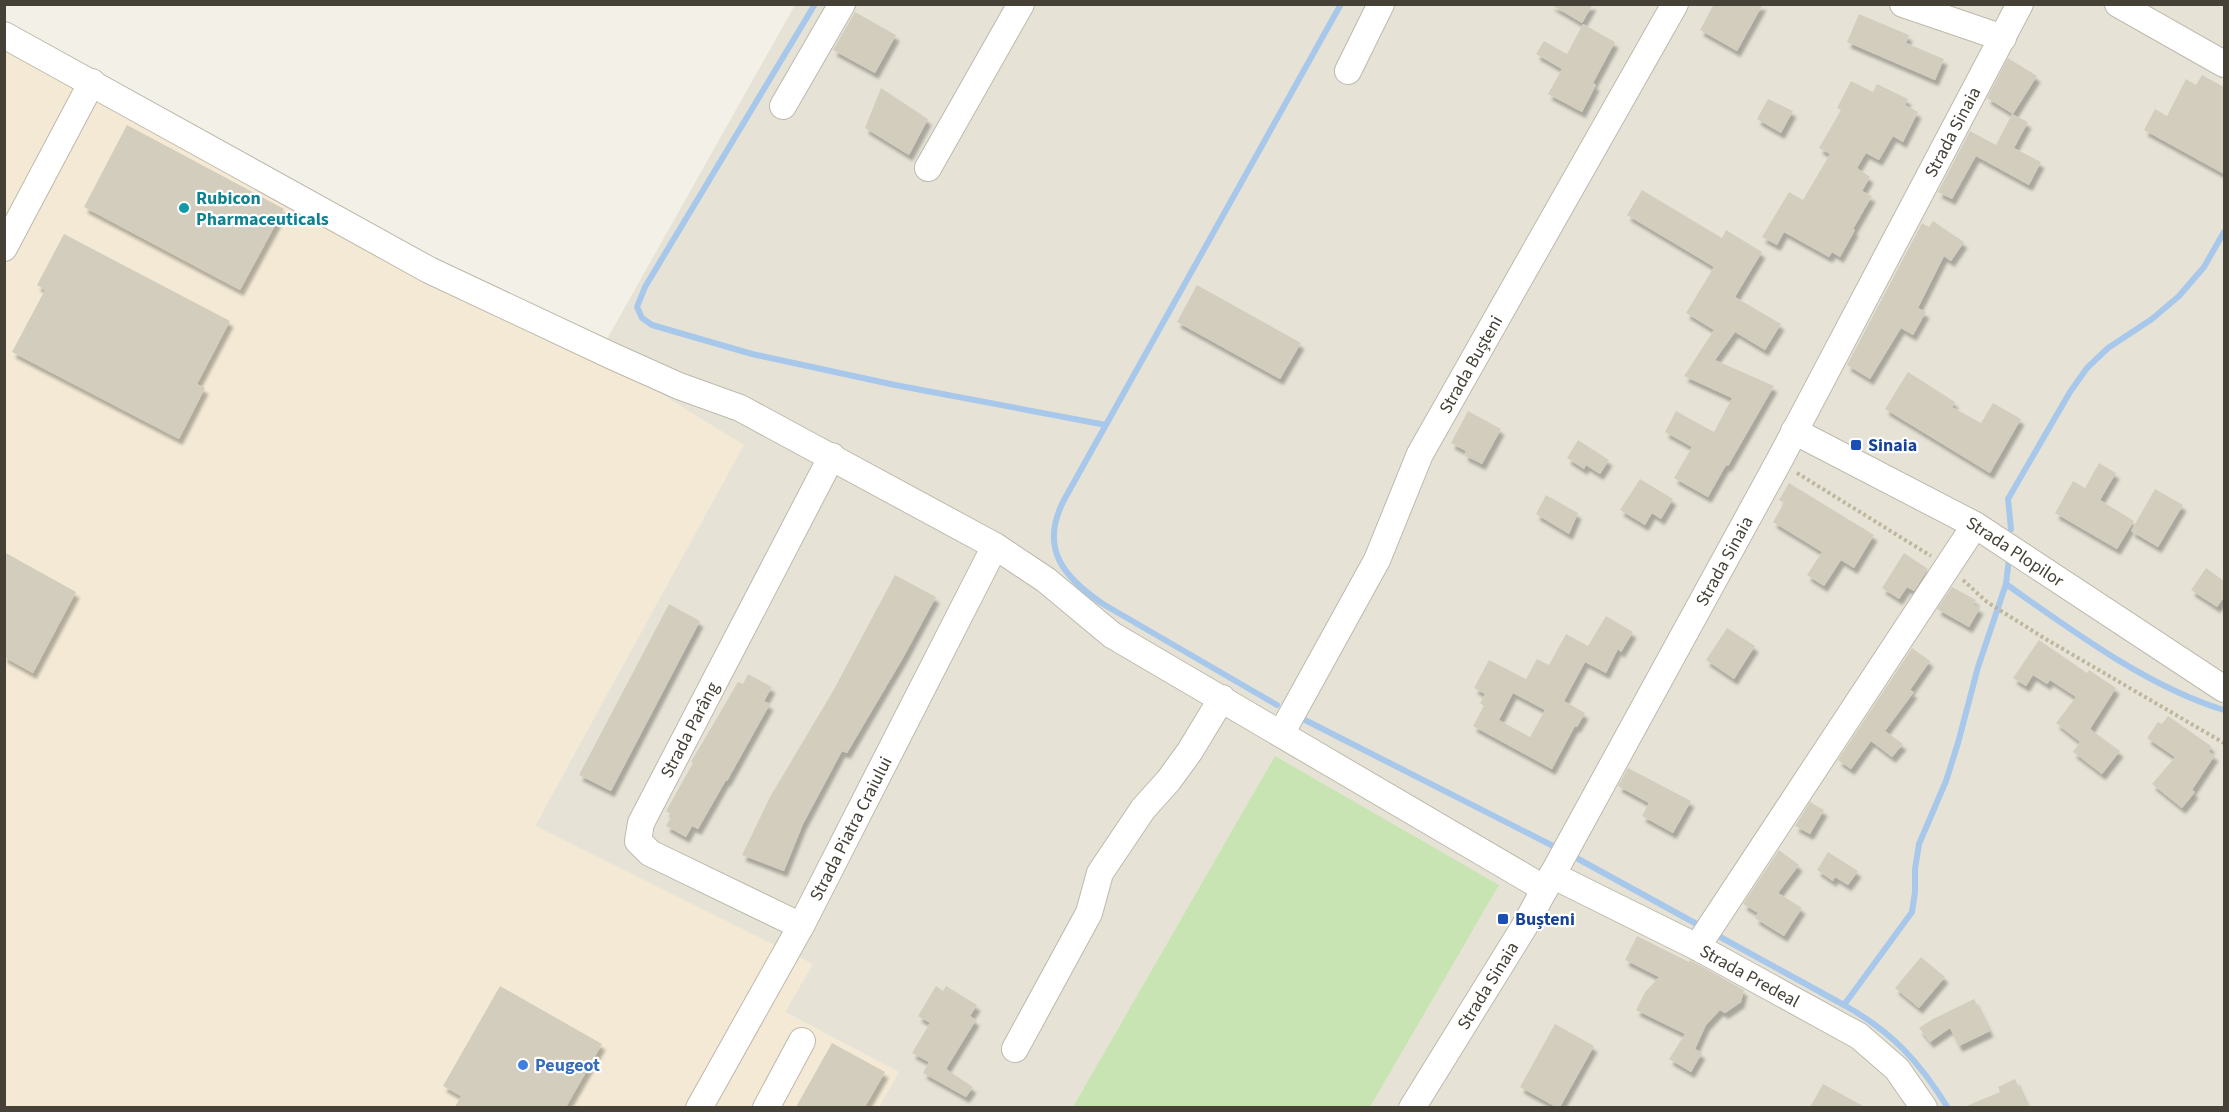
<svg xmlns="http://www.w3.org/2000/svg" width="2229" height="1112" font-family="'Source Sans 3',sans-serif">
<defs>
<filter id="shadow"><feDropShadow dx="3.5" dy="6" stdDeviation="1.5" flood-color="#0004"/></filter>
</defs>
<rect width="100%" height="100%" fill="#f2f0e7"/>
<path fill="#e6e3d6" d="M795 5H2224V1107H879L898 1072 785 1012 812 964 535 826 743 445 598 355Z"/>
<path fill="#f3e9d4" d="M4 24 598 355 744 445 535 826 813 964 785 1012 899 1072 879 1107H5Z"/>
<path fill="#c8e4b3" d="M1275 756 1499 885 1370 1107H1073Z"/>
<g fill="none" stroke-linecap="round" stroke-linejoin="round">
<path stroke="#a8c8eb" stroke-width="6" d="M815 4 645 287 637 307 642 318 652 325 752 354 895 385 1106 425
M2011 529 2008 499 2070 392 2087 368 2108 348 2152 319 2179 296 2204 267 2224 232
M2006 584C2071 630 2148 687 2224 710
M1277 705 1103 604C1063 577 1039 548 1064 500L1341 4
M1305 720 1559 849
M1571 855 1704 928
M1713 933 1844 1005
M1948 1108C1919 1061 1892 1032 1844 1005L1912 912 1915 892V869L1919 844 1946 781 1958 743 1978 667 2006 584 2009 558"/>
</g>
<path fill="#d3cdbe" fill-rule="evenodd" filter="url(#shadow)" d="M1550 4H1593L1582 23Z
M1714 4H1763L1737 51 1700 30Z
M855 12 896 35 875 73 833 50Z
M1859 14 1909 35 1906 43 1944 59 1935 80 1847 42Z
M1583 24 1615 42 1593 83 1596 85 1582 112 1548 94 1562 69 1536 54 1544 41 1567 54Z
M2008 58 2037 76 2013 114 1987 98Z
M2202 75 2224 87V174L2144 130 2155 109 2167 116 2186 79 2196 85Z
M1851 81 1873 92 1877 84 1908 99 1905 105 1918 112 1903 142 1893 136 1879 160 1866 153 1857 168 1870 177 1862 191 1872 196 1853 229 1855 230 1840 257 1832 252 1829 257 1784 232 1777 245 1762 237 1789 192 1803 200 1830 154 1819 148 1841 110 1837 108Z
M881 88 928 119 909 155 865 128Z
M1768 99 1793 111 1781 133 1757 119Z
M2012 114 2028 122 2014 148 2041 162 2029 185 1976 156 1952 199 1938 192 1970 131 1996 145Z
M127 125 284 209 240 290 84 207Z
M1642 190 1722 238 1726 230 1762 252 1735 297 1781 324 1765 350 1735 332 1715 360 1774 386 1728 466 1726 465 1708 497 1674 478 1692 447 1665 432 1676 411 1714 432 1732 398 1684 376 1714 330 1686 313 1714 267 1627 215Z
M1933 221 1964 242 1951 261 1944 256 1918 308 1926 312 1913 335 1901 328 1870 379 1847 365 1922 223 1929 227Z
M64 234 230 321 197 384 205 388 179 439 12 352 45 290 37 285Z
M1197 285 1301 343 1280 379 1177 322Z
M1908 372 1955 402 1952 407 1981 423 1993 403 2021 419 1990 473 1885 409Z
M1468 411 1501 429 1482 464 1464 455 1466 451 1451 443Z
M1578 440 1609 460 1600 474 1586 465 1584 469 1567 458Z
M2099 463 2116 473 2100 500 2134 521 2117 549 2055 513 2073 481 2085 488Z
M1640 479 1673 499 1661 519 1652 513 1645 525 1620 510Z
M1789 483 1874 535 1854 568 1841 560 1824 586 1807 575 1822 552 1773 522 1784 503 1779 500Z
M2155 489 2183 505 2158 547 2131 531Z
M1546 495 1578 513 1569 534 1536 514Z
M4 552 76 592 33 673 4 657Z
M1904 553 1928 569 1914 591 1907 587 1899 599 1882 588Z
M2206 568 2224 581V597L2217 607 2191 590Z
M895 575 936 597 903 658 847 753 842 751 803 824 784 871 742 855 770 797 833 691Z
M1952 587 1976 600 1973 604 1980 608 1969 627 1937 609Z
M669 604 700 621 611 791 579 775Z
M1606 616 1633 632 1621 652 1618 649 1606 673 1585 662 1564 701 1585 713 1577 727 1575 726 1552 769 1473 726 1484 706 1480 703 1485 694 1474 688 1489 660 1526 679 1537 659 1549 665 1566 634 1588 646ZM1513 693 1545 710 1530 737 1499 720Z
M1727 628 1755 646 1734 679 1706 660Z
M2039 640 2087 673 2089 670 2116 688 2090 729 2120 751 2102 774 2073 752 2080 742 2056 723 2076 697 2050 680 2047 684 2033 675 2026 686 2013 678Z
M1912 648 1930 661 1910 690 1914 692 1885 731 1903 744 1892 757 1871 741 1851 769 1838 760Z
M748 674 772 687 764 701 770 704 727 781 726 780 698 829 692 826 686 837 666 826 672 815 666 811 693 763 691 762 738 682 743 684Z
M2168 716 2211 746 2209 752 2215 755 2192 790 2195 792 2182 808 2152 784 2175 757 2147 738 2158 722 2162 724Z
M1628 768 1691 801 1673 833 1642 816 1649 803 1618 786Z
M1810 802 1824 810 1810 834 1795 826Z
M1779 850 1799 865 1778 893 1802 908 1784 936 1755 918 1758 913 1743 904Z
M1828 852 1858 871 1848 885 1835 877 1833 881 1817 870Z
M1637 936 1689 962 1690 960 1744 990 1741 1002 1725 1013 1720 1010 1706 1025 1695 1049 1702 1053 1691 1072 1669 1059 1685 1034 1636 1010 1645 992 1659 977 1625 960Z
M1921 957 1945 977 1919 1008 1895 988Z
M500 986 602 1044 566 1107H455L461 1096 443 1086Z
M936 986 943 991 946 986 977 1005 970 1016 976 1020 946 1069 973 1087 966 1097 923 1073 929 1062 912 1053 930 1023 918 1016Z
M1974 999 1990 1031 1959 1046 1950 1028 1930 1042 1919 1028 1933 1019Z
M1555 1024 1594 1046 1560 1107H1556L1520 1087Z
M832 1043 885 1072 865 1107H796Z
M2015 1079 2028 1107H1964L2000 1092 1998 1087Z
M1823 1084 1865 1107H1810Z"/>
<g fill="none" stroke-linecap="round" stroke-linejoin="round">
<g stroke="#bdb9ab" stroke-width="28">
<g id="minor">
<path d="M1903 4 2003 38"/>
<path d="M2118 4 2224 64"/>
<path d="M4 35 429 270 612 356 679 386 740 408 995 546 1046 580 1112 635 1545 889"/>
<path d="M1348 71 1381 4"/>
<path d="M783 106 842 4"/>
<path d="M928 168 1021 4"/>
<path d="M4 248 92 82"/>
<path id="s1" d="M1794 431 1975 525 2224 689"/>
<path id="s2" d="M1281 734 1377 560 1420 454 1675 4"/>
<path id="s3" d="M1552 875 1697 947 1859 1036 1897 1069 1924 1108"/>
<path id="s4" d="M801 926 650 853 638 841 641 823 832 456"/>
<path d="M1697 947 1975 525"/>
<path d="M1015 1049 1089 913 1100 873 1143 809 1169 780 1190 751 1222 698"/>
<path id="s5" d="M699 1108 801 926 995 546"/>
<path d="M766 1108 802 1041"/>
<path id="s6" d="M1412 1108 1524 927 1560 861 1779 461 2020 4"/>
</g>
</g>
<path stroke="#beb69d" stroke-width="4" stroke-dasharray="3 3" stroke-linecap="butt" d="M1797 473 1931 556
M1963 580 1987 602 2044 638 2224 743"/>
<use href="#minor" stroke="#fff" stroke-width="26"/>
</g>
<circle fill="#0f9aa8" stroke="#fff" stroke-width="2" cx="184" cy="208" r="6"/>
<g fill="#1a4fb4" stroke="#fff" stroke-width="2">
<rect x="1850" y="439" width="12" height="12" rx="3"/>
<rect x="1497" y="913" width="12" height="12" rx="3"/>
</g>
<circle fill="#3f7fe0" stroke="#fff" stroke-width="2" cx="523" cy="1065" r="6"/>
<g text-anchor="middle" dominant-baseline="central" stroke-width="4.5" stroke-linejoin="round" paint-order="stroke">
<g font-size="18" fill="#454137" stroke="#fff">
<text stroke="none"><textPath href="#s6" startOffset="1116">Strada Sinaia</textPath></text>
<text stroke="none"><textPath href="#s2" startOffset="416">Strada Bușteni</textPath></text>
<text stroke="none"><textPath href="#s1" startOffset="252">Strada Plopilor</textPath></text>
<text stroke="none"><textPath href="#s6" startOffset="630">Strada Sinaia</textPath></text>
<text stroke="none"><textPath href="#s4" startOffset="308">Strada Parâng</textPath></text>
<text stroke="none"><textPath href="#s5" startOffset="318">Strada Piatra Craiului</textPath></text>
<text stroke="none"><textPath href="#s3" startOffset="222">Strada Predeal</textPath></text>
<text stroke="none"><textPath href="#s6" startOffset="144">Strada Sinaia</textPath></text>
</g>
<g font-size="18" font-weight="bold" fill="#0d838f" stroke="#fff" text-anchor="start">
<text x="196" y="198">Rubicon<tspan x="196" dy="21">Pharmaceuticals</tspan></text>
</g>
<g font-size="18" font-weight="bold" fill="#164399" stroke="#fff" text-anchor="start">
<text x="1868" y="445">Sinaia</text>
<text x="1515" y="919">Bușteni</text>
</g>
<g font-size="18" font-weight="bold" fill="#366cbe" stroke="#fff" text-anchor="start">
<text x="535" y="1065">Peugeot</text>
</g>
</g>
<rect width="2229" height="1112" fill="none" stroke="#454137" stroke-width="12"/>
</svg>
